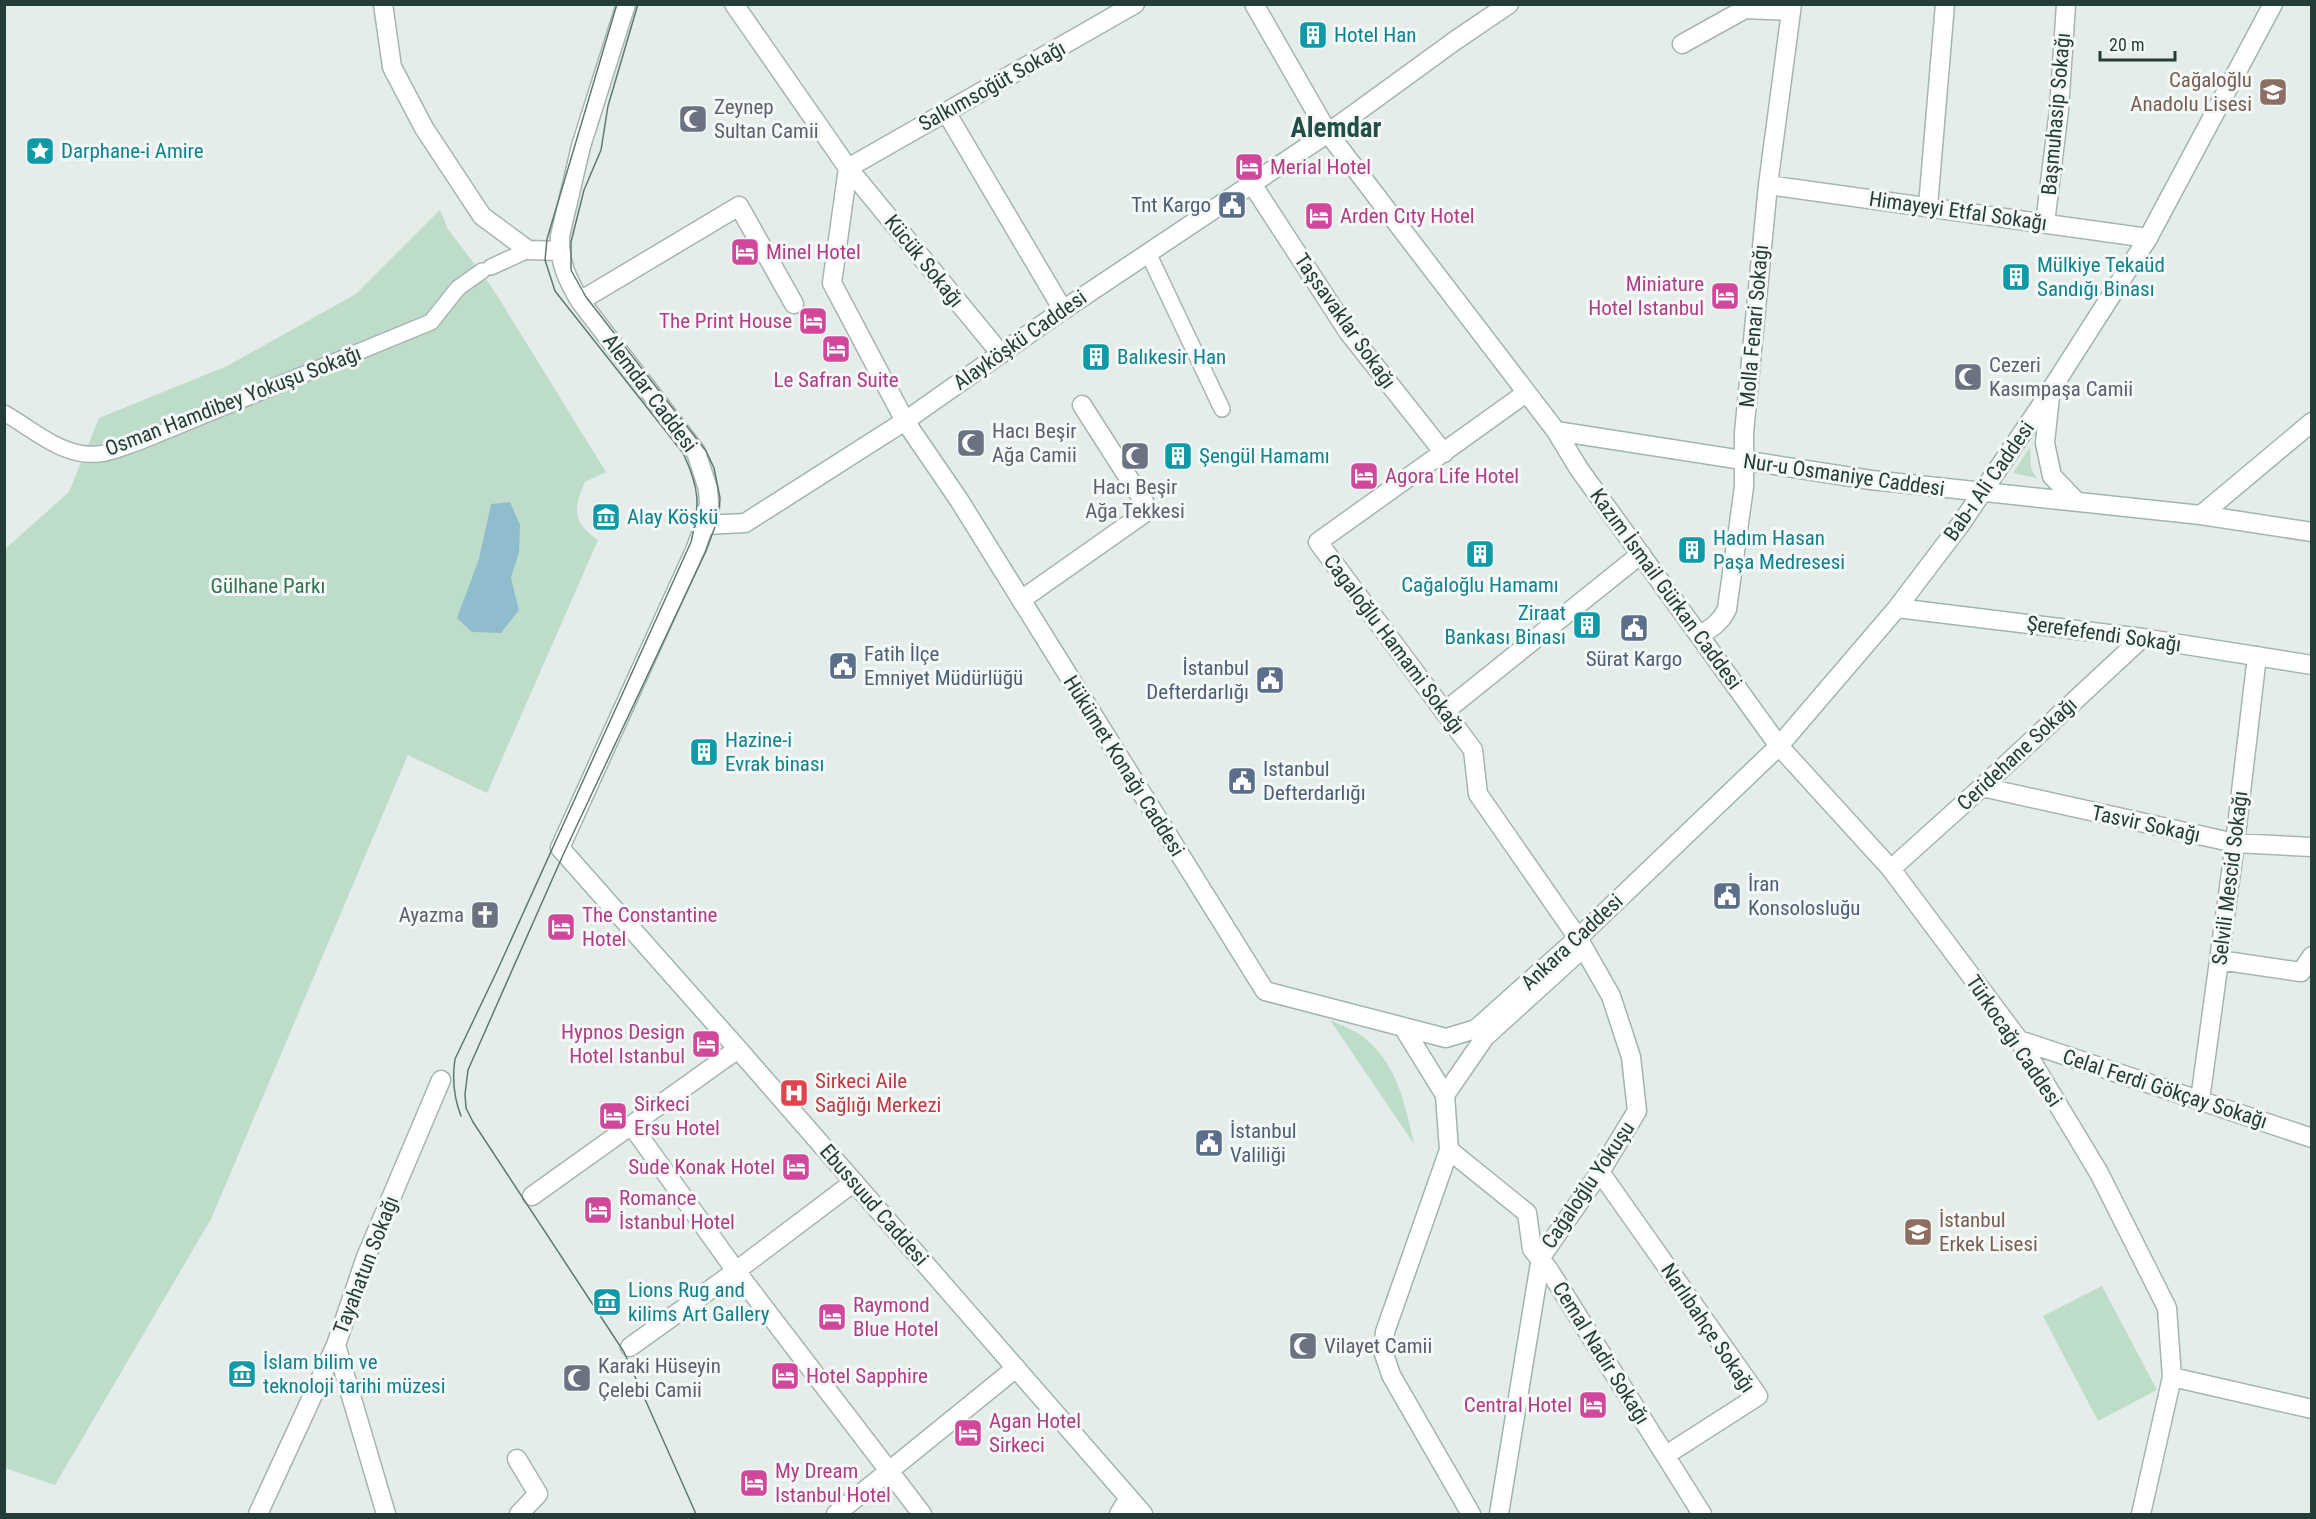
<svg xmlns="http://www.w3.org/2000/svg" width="2316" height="1519" font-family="'Roboto Condensed',sans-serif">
<rect width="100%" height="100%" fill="#e4edea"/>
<path fill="#bedcca" d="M440 210 448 229 493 289 606 472 585 482C573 509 572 522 598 540L487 793 408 755 211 1219 55 1485 5 1468 4 550 69 492 99 418 227 366 356 294Z
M2030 447 2031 469 2037 478 2013 473Z
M1330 1020C1342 1026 1358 1031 1367 1040 1398 1067 1406 1107 1414 1144Z
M2102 1286 2157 1390 2098 1421 2043 1316Z"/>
<path fill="#90bdce" d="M510 502 520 525 519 552 511 578 519 610 501 633 472 632 457 618 479 559 491 504Z"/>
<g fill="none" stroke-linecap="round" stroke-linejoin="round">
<g stroke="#a7b5b1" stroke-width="18">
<path id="lane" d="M1148 253 1222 409
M491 267 528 250
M4 413C33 429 63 458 98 454 112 453 126 446 139 442L431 322 458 288 482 271"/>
</g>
<g stroke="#a7b5b1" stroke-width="21">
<path id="street" d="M383 4 392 67 424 128 482 216 528 250 560 251
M626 4 581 146 560 236C559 262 567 279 580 301L696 452 708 489 709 504 704 525
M734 4 848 168 832 283 905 421
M1254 4 1328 133 1456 40 1509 4
M1682 44 1745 9 1791 11
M946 112 1063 310
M1252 184 1349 333 1444 453
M1768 185 2148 238
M1928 206 1945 4
M2045 223 2059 110 2066 4
M580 301 739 206 794 304
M1001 354 848 168 1135 4
M1526 393 1318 542 1473 750 1478 794 1578 938
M2201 515 2312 532
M1021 600 1149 510 1082 405
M1700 635C1712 628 1721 622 1727 609L1744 487V433L1768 185 1792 4
M1444 712 1641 554
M1779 746 1891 869 2019 1040 2099 1173 2167 1308 2172 1377 2141 1514
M1982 787 2235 843 2312 847
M1891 869 1982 787 2142 638
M2219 960 2301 972 2312 956
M2019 1040 2312 1138
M1445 1095 1485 1037 1583 948
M2200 1100 2235 843 2257 656
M632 1126 736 1271 922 1514
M1449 1150 1527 1213 1532 1249 1549 1270 1702 1514
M1600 1172 1758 1396 1666 1455
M532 1196 738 1049
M336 1345 386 1514
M630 1347 736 1271 854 1182
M2172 1377 2312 1409
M517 1459 538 1494 519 1514
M258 1514 336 1345 366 1257 441 1080
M836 1514 1016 1368"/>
</g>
<g stroke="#a0b5af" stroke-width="21">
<path id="secondary" d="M2050 396 2045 443 2052 476 2076 501
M905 421 959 500 1265 991 1446 1038 1476 1029 1578 938 1779 746 1897 608 1960 525 2040 407 2148 238 2273 4
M1556 431 1871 480 2201 515 2312 422
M1897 608 2142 638 2312 665
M1403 1027 1445 1095 1449 1150 1385 1332 1383 1351 1391 1375 1471 1514
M1119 1514 1129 1498
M1143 1514 738 1049 560 848 696 548 704 525 745 523 905 421 1063 310 1328 133 1556 431 1579 469 1779 746
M1499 1514 1541 1257 1600 1172 1637 1111 1631 1057 1611 996 1578 938"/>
</g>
<use href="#lane" stroke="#fff" stroke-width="15"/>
<use href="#street" stroke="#fff" stroke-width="18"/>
<use href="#secondary" stroke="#fff" stroke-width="18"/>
<path stroke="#5f7874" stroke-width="1.5" d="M638 4 608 106 601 150 584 190 571 242V270L586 297 706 451 714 468 720 498 719 516 706 551 563 855 468 1070 465 1094 466 1108 473 1122 624 1352 696 1514
M461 1116C454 1098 452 1079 455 1059L497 971 691 542C700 504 700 489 683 453L555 291 545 260 547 239 617 4"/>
</g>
<defs>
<g id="building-square" transform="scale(1.5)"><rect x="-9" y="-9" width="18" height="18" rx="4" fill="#0f9aa8" stroke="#f4f9f7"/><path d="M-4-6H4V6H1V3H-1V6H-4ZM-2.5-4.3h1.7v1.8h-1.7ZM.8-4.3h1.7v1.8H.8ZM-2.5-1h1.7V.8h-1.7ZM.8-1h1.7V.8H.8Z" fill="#fff"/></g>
<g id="school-square" transform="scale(1.5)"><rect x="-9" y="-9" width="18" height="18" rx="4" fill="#8d6e63" stroke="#f4f9f7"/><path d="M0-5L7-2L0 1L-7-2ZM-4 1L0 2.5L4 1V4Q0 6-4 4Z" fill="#fff"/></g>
<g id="mosque-square" transform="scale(1.5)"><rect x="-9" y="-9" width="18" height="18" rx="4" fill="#6b7280" stroke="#f4f9f7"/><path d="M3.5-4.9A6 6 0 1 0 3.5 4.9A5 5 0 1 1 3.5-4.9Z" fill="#fff"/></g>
<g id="sight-square" transform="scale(1.5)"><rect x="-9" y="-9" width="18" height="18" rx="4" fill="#0f9aa8" stroke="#f4f9f7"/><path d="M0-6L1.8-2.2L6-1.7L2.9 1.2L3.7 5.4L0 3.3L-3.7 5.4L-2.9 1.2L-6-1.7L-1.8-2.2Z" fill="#fff"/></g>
<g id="hotel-square" transform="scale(1.5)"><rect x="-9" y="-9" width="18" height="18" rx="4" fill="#d1479c" stroke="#f4f9f7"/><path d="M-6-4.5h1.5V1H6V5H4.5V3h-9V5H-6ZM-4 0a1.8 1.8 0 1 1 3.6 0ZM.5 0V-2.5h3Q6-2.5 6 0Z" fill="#fff"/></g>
<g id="civic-square" transform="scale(1.5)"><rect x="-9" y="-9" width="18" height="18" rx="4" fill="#5c6f8a" stroke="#f4f9f7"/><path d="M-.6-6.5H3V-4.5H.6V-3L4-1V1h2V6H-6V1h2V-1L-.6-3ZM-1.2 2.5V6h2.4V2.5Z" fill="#fff"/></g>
<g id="museum-square" transform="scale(1.5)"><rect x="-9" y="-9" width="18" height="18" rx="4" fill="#0f9aa8" stroke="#f4f9f7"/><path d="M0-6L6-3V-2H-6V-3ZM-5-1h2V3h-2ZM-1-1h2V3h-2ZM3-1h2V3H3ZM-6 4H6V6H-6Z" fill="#fff"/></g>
<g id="church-square" transform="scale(1.5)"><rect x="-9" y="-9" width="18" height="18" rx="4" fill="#6b7280" stroke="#f4f9f7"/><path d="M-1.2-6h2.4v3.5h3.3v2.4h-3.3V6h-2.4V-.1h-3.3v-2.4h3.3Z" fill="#fff"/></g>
<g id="hospital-square" transform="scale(1.5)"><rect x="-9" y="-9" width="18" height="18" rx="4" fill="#e0444e" stroke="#f4f9f7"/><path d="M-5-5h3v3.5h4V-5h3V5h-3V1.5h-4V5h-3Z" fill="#fff"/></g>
</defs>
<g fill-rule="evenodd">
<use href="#building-square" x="1313" y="35"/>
<use href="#school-square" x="2273" y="92"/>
<use href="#mosque-square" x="693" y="119"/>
<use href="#sight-square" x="40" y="151"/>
<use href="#hotel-square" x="1249" y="167"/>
<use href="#civic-square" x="1232" y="205"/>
<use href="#hotel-square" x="1319" y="216"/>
<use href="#hotel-square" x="745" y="252"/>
<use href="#building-square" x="2016" y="277"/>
<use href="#hotel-square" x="1725" y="296"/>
<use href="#hotel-square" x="813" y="321"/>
<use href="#hotel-square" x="836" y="349"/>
<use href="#building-square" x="1096" y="357"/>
<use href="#mosque-square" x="1968" y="377"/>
<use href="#mosque-square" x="971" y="443"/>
<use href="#mosque-square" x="1135" y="456"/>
<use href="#building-square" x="1178" y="456"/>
<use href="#hotel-square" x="1364" y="476"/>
<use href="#museum-square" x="606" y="517"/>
<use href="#building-square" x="1692" y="550"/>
<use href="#building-square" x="1480" y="554"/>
<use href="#building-square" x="1587" y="625"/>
<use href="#civic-square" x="1634" y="628"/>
<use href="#civic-square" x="843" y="666"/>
<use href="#civic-square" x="1270" y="680"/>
<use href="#building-square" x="704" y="752"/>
<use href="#civic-square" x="1242" y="781"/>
<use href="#civic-square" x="1727" y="896"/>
<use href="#church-square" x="485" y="915"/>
<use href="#hotel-square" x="561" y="927"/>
<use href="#hotel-square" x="706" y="1044"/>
<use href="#hospital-square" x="794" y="1093"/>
<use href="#hotel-square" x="613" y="1116"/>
<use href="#civic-square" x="1209" y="1143"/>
<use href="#hotel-square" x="796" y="1167"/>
<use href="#hotel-square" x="598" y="1210"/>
<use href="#school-square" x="1918" y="1232"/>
<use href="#museum-square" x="607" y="1302"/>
<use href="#hotel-square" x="832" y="1317"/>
<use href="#mosque-square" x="1303" y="1346"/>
<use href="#museum-square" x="242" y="1374"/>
<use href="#hotel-square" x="785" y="1376"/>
<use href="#mosque-square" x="577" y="1378"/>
<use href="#hotel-square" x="1593" y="1405"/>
<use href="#hotel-square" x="968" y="1433"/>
<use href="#hotel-square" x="754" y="1483"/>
</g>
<g text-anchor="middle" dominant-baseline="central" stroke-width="6" stroke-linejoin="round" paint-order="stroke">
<g font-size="21" fill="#0d838f" stroke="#f4f9f7" text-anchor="start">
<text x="1334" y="35">Hotel Han</text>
<text x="61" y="151">Darphane-i Amire</text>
<text x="2037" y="265">Mülkiye Tekaüd<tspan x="2037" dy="24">Sandığı Binası</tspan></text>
<text x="1117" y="357">Balıkesir Han</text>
<text x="1199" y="456">Şengül Hamamı</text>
<text x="627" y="517">Alay Köşkü</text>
<text x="1713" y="538">Hadım Hasan<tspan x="1713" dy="24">Paşa Medresesi</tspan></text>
<text x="1480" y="585" text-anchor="middle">Cağaloğlu Hamamı</text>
<text x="1566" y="613" text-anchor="end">Ziraat<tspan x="1566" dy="24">Bankası Binası</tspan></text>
<text x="725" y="740">Hazine-i<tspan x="725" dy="24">Evrak binası</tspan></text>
<text x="628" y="1290">Lions Rug and<tspan x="628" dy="24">kilims Art Gallery</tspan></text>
<text x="263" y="1362">İslam bilim ve<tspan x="263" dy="24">teknoloji tarihi müzesi</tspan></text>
</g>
<g font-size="21" fill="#785e54" stroke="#f4f9f7" text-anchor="end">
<text x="2252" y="80">Cağaloğlu<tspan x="2252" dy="24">Anadolu Lisesi</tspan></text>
<text x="1939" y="1220" text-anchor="start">İstanbul<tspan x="1939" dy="24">Erkek Lisesi</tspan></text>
</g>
<g font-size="21" fill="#243d39" stroke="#f4f9f7">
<text transform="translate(992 86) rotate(-29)">Salkımsoğüt Sokağı</text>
<text transform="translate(2056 114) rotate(-85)">Başmuhasip Sokağı</text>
<text transform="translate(1958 211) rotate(8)">Himayeyi Etfal Sokağı</text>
<text transform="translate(924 261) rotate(51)">Kücük Sokağı</text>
<text transform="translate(1345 321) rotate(55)">Taşsavaklar Sokağı</text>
<text transform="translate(1754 326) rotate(-85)">Molla Fenari Sokağı</text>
<text transform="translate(1020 340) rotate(-35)">Alayköşkü Caddesi</text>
<text transform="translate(650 393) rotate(53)">Alemdar Caddesi</text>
<text transform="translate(233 401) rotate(-21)">Osman Hamdibey Yokuşu Sokağı</text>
<text transform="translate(1844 475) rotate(8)">Nur-u Osmaniye Caddesi</text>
<text transform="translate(1989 481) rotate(-55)">Bab-ı Ali Caddesi</text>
<text transform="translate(1666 589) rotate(54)">Kazım İsmail Gürkan Caddesi</text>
<text transform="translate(2104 634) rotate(8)">Şerefefendi Sokağı</text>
<text transform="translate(1394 644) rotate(53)">Cagaloğlu Hamami Sokağı</text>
<text transform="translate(2017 754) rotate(-43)">Ceridehane Sokağı</text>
<text transform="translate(1124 766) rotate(58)">Hükümet Konağı Caddesi</text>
<text transform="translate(2146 824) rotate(12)">Tasvir Sokağı</text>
<text transform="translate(2230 878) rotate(-83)">Selvili Mescid Sokağı</text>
<text transform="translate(1572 942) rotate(-43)">Ankara Caddesi</text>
<text transform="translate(2014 1041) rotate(56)">Türkocağı Caddesi</text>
<text transform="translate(2165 1089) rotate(18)">Celal Ferdi Gökçay Sokağı</text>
<text transform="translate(1588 1185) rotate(-56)">Cağaloğlu Yokuşu</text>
<text transform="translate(874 1205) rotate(49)">Ebussuud Caddesi</text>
<text transform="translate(366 1265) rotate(-69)">Tayahatun Sokağı</text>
<text transform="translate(1708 1328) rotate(56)">Narlıbahçe Sokağı</text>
<text transform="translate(1601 1353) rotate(58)">Cemal Nadir Sokağı</text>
</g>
<g font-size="21" fill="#5b616d" stroke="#f4f9f7" text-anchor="start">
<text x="714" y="107">Zeynep<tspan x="714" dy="24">Sultan Camii</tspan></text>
<text x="1989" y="365">Cezeri<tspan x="1989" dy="24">Kasımpaşa Camii</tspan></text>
<text x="992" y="431">Hacı Beşir<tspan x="992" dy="24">Ağa Camii</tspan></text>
<text x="1135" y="487" text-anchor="middle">Hacı Beşir<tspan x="1135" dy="24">Ağa Tekkesi</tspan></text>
<text x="464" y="915" text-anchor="end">Ayazma</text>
<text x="1324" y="1346">Vilayet Camii</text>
<text x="598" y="1366">Karaki Hüseyin<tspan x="598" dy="24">Çelebi Camii</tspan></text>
</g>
<g font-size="21" fill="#b23c85" stroke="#f4f9f7" text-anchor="start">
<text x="1270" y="167">Merial Hotel</text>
<text x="1340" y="216">Arden Cıty Hotel</text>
<text x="766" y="252">Minel Hotel</text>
<text x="1704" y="284" text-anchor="end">Miniature<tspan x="1704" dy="24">Hotel Istanbul</tspan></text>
<text x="792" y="321" text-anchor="end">The Print House</text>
<text x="836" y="380" text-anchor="middle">Le Safran Suite</text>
<text x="1385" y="476">Agora Life Hotel</text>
<text x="582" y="915">The Constantine<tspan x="582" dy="24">Hotel</tspan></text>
<text x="685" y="1032" text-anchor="end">Hypnos Design<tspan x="685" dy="24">Hotel Istanbul</tspan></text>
<text x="634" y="1104">Sirkeci<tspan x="634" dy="24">Ersu Hotel</tspan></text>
<text x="775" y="1167" text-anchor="end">Sude Konak Hotel</text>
<text x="619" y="1198">Romance<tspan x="619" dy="24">İstanbul Hotel</tspan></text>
<text x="853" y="1305">Raymond<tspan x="853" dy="24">Blue Hotel</tspan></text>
<text x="806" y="1376">Hotel Sapphire</text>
<text x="1572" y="1405" text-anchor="end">Central Hotel</text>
<text x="989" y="1421">Agan Hotel<tspan x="989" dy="24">Sirkeci</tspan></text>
<text x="775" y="1471">My Dream<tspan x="775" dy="24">Istanbul Hotel</tspan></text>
</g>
<g font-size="21" fill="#4e5e75" stroke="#f4f9f7" text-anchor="start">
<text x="1211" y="205" text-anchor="end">Tnt Kargo</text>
<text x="864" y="654">Fatih İlçe<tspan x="864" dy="24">Emniyet Müdürlüğü</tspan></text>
<text x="1634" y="659" text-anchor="middle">Sürat Kargo</text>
<text x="1249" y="668" text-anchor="end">İstanbul<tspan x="1249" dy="24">Defterdarlığı</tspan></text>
<text x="1263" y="769">Istanbul<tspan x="1263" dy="24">Defterdarlığı</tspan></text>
<text x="1748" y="884">İran<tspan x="1748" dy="24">Konsolosluğu</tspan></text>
<text x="1230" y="1131">İstanbul<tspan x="1230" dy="24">Valiliği</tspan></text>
</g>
<g font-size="21" fill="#317151" stroke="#f4f9f7">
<text x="268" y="586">Gülhane Parkı</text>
</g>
<g font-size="21" fill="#be3a42" stroke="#f4f9f7" text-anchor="start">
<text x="815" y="1081">Sirkeci Aile<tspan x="815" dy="24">Sağlığı Merkezi</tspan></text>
</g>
<g font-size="27" font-weight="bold" fill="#224e48" stroke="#f4f9f7">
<text x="1336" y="128">Alemdar</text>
</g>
</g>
<rect width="2316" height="1519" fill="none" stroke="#243d39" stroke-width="12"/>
<path d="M2100 51v9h75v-9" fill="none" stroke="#243d39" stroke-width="3"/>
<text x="2109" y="51" font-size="18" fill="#243d39" stroke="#f4f9f7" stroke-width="4.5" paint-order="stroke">20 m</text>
</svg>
